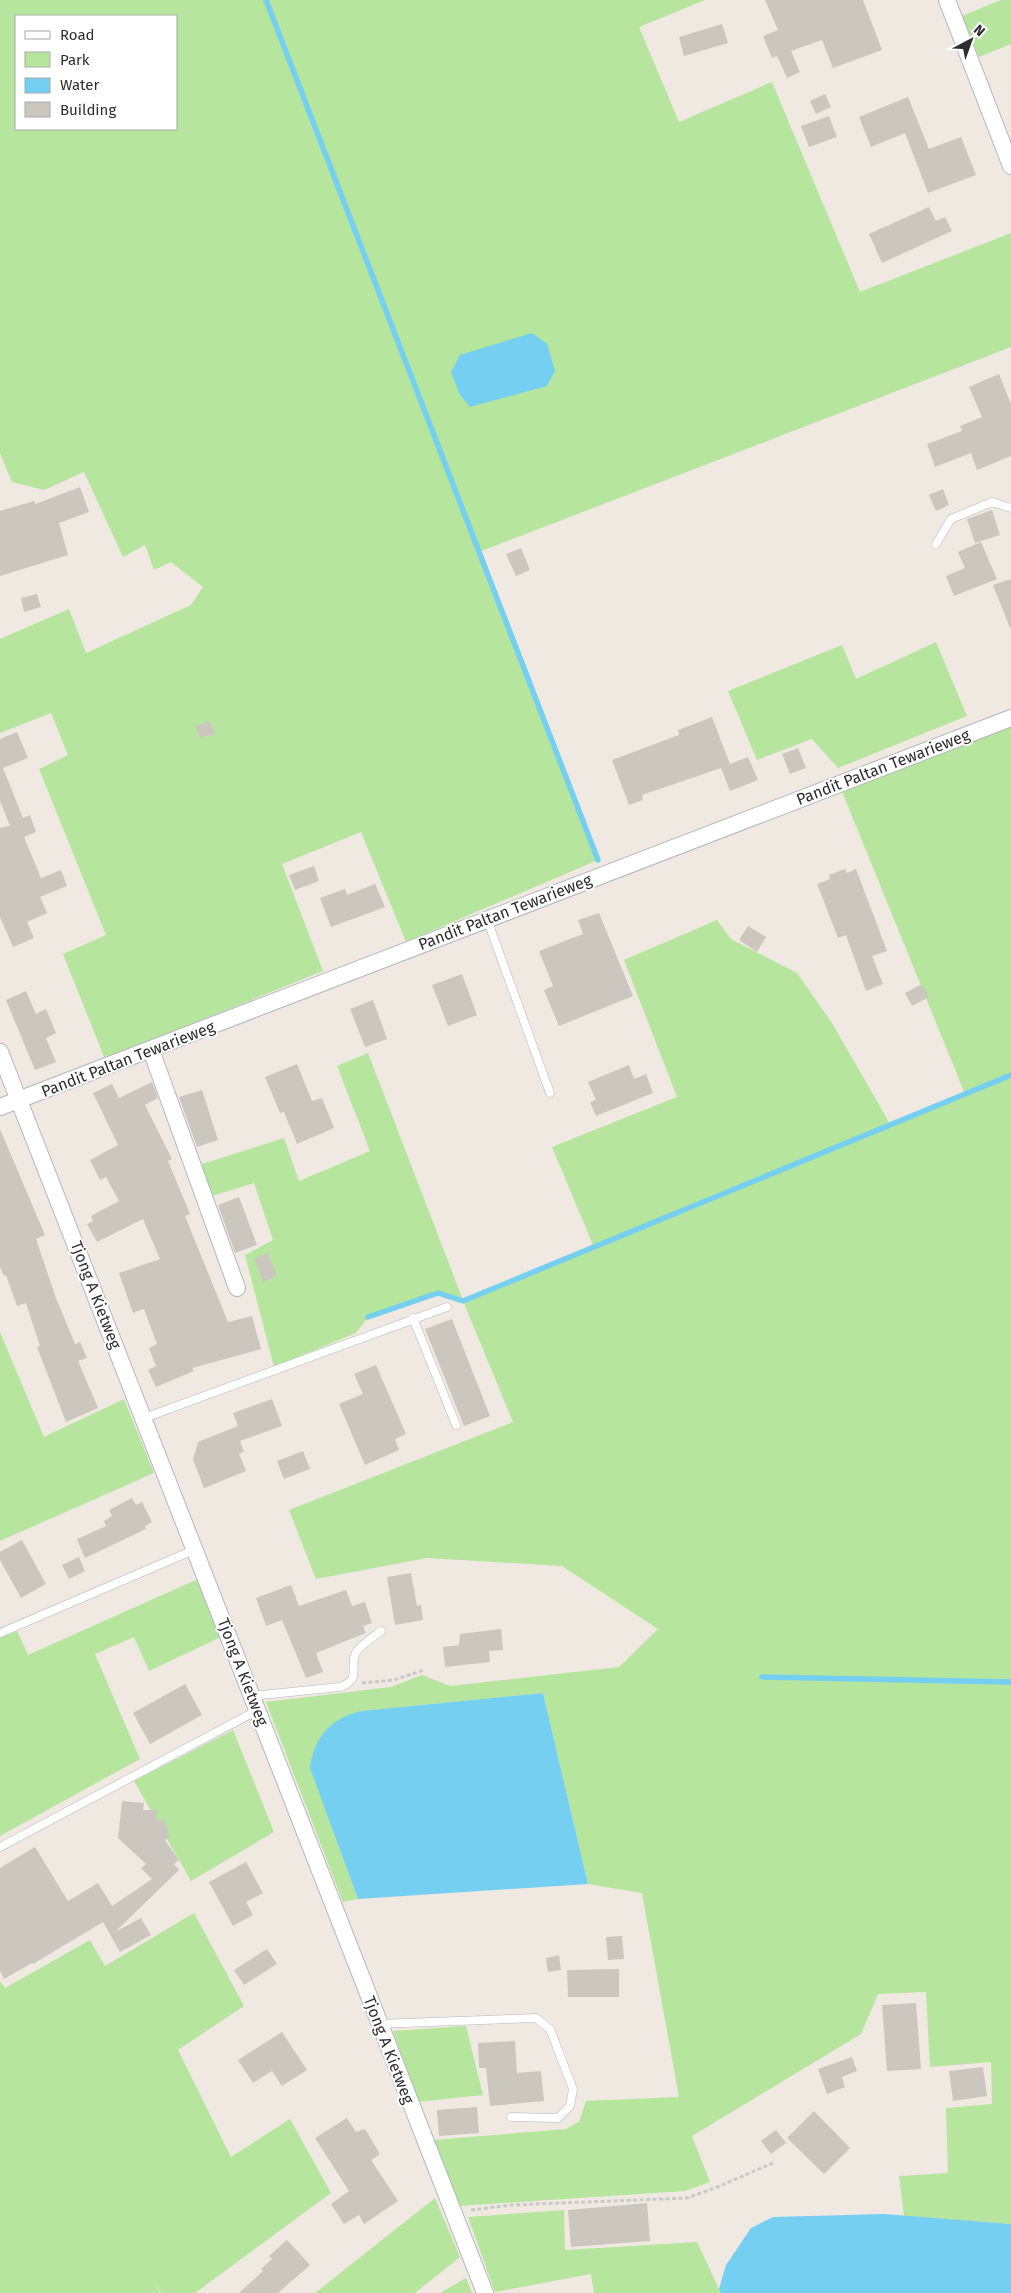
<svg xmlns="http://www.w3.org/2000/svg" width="1011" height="2293" font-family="'Fira Sans',sans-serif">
<rect width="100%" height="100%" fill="#efe9e1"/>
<path fill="#b6e59e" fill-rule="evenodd" d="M0 0H705L639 27 679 122 772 82 860 292 1011 233V347L479 552 598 860 406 942 361 832 282 864 323 971 105 1059 63 954 106 935 39 769 68 755 51 713 0 733V639L69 609 86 653 191 605 203 587 171 562 154 570 145 545 123 557 84 472 44 490 12 482 0 453ZM16 16H176V129H16Z
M1001 0H1011V44L979 57 962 16Z
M936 642 967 716 838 768 812 739 757 760 728 691 842 645 856 679Z
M1011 724V2224L904 2216 899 2176 948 2173 946 2108 992 2104 991 2062 930 2067 926 1992 878 1994 861 2034 692 2136 710 2182 685 2191 459 2206 434 2140 566 2129 579 2122 586 2101 679 2097 642 1893 588 1884 543 1693 361 1711 311 1768 358 1899 343 1902 266 1702 391 1687 422 1675 450 1686 619 1667 658 1629 562 1566 427 1558 316 1579 289 1510 513 1422 463 1301 438 1293 368 1317 356 1333 274 1367 245 1255 273 1240 254 1183 212 1196 199 1165 284 1138 299 1181 370 1151 337 1066 368 1053 463 1300 593 1245 552 1147 677 1097 624 960 717 920 731 939 797 973 832 1023 890 1124 965 1094 841 789Z
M0 1332 44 1437 124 1399 154 1473 0 1541Z
M198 1579 221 1637 149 1671 134 1637 95 1654 140 1759 0 1836V1638L17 1631 28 1655Z
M233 1730 274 1832 191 1881 134 1781Z
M194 1913 244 2006 178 2050 231 2157 290 2119 331 2193 195 2293H161L152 2278 160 2293H0V1981L5 1988 90 1940 105 1966Z
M466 2026 483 2095 417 2102 393 2031Z
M435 2198 460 2257 415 2293H315Z
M564 2210 565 2250 697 2242 721 2293H594L591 2274 495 2292 468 2217Z
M466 2278 472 2293H440Z"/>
<path fill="#75cff0" d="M532 333 547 344 555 371 547 386 470 407 460 395 451 372 460 355Z
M543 1693 588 1884 358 1899 310 1768C314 1737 331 1718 361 1711Z
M884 2214 1011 2224V2293H721L719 2289 726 2265 751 2228 773 2217Z"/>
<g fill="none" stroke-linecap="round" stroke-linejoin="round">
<path stroke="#75cff0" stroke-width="5.5" d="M266 0 598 860
M368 1317 438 1293 463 1301 1011 1075
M762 1677 1011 1682"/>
</g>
<path fill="#cbc7bf" d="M765 0H863L882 50 833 68 822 40 791 51 800 72 787 78 777 56 772 58 763 36 778 30Z
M722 24 728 43 684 56 679 37Z
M825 94 831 107 816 114 810 101Z
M908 97 929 149 961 137 976 175 928 193 905 133 871 147 859 117Z
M829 116 837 137 809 147 801 126Z
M929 207 936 221 945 217 952 231 882 263 869 234Z
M999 374 1011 404V456L977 470 971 453 935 467 927 444 962 431 960 426 982 417 969 387Z
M80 487 89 512 59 523 68 555 0 576V511L34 501 35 504Z
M943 489 949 505 936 511 929 495Z
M992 510 1000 535 975 543 967 519Z
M981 542 997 579 954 596 946 576 965 568 958 552Z
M521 548 530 570 516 576 506 554Z
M1011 579V628H1010L993 585Z
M37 594 41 607 24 612 21 598Z
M712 717 730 764 748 757 758 780 730 791 721 768 642 795 643 800 629 805 612 760 679 735 678 730Z
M210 721 215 734 200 738 195 726Z
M17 732 28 758 3 768 23 818 30 815 36 832 24 837 41 878 61 870 67 886 40 897 47 913 27 922 34 938 13 947 0 917V828L10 826 0 801V739Z
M798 748 806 768 790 774 782 754Z
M314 866 319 881 295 890 289 875Z
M845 869 847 873 856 869 887 951 872 956 883 984 866 991 846 935 838 938 817 884 830 879 829 875Z
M375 884 385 907 331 927 320 898 345 889 347 895Z
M599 913 633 996 559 1026 544 990 553 986 539 951 583 934 578 920Z
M748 926 766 937 757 952 739 940Z
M462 974 477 1015 448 1026 432 985Z
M922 984 929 997 912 1006 905 993Z
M26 991 36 1014 46 1009 56 1033 46 1038 56 1062 35 1070 6 1000Z
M373 1000 387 1039 365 1047 350 1009Z
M297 1064 312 1101 322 1098 334 1128 297 1144 284 1112 280 1113 265 1077Z
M629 1065 634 1079 646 1074 653 1093 596 1116 590 1102 596 1100 588 1082Z
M152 1082 158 1098 145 1105 172 1159 168 1161 190 1214 185 1216 228 1322 252 1316 261 1349 192 1368 194 1371 156 1387 148 1370 156 1366 149 1348 157 1344 144 1309 133 1313 119 1273 160 1259 143 1219 97 1242 87 1224 93 1221 91 1216 119 1201 106 1177 100 1180 90 1160 118 1145 93 1093 112 1084 119 1098Z
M202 1090 218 1140 197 1147 179 1097Z
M0 1129 45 1235 36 1239 56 1298 75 1344 80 1342 87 1358 78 1361 98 1408 66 1422 37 1347 40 1346 26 1303 17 1306 6 1275 4 1276 0 1267Z
M239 1197 257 1245 235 1253 218 1205Z
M268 1253 277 1276 263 1282 254 1259Z
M452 1319 490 1416 464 1426 425 1329Z
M376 1365 406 1434 395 1439 399 1450 365 1465 339 1404 363 1394 354 1374Z
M272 1399 282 1426 240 1441 244 1452 239 1454 246 1471 204 1488 193 1460 198 1442 238 1426 233 1413Z
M303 1451 310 1469 284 1479 277 1461Z
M132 1498 136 1505 142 1502 152 1522 145 1526 146 1529 85 1558 77 1539 106 1526 104 1521 112 1516 109 1510Z
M22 1540 46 1584 21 1598 0 1560V1552Z
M79 1557 85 1571 69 1579 62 1565Z
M411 1573 417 1606 421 1605 423 1620 395 1625 387 1577Z
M291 1585 299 1606 346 1590 352 1606 365 1602 372 1623 363 1626 366 1633 316 1653 323 1672 306 1678 282 1620 266 1626 256 1598Z
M501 1629 503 1650 489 1651 490 1662 445 1667 443 1647 459 1645 460 1634Z
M185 1684 202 1715 150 1744 133 1713Z
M122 1801 144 1803 143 1810H157L156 1821 164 1819 170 1837 165 1840 179 1860 174 1864 179 1870 115 1932 141 1918 151 1935 120 1952 103 1922 33 1964 32 1963 4 1979 0 1971V1868L35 1847 68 1901 98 1883 112 1906 152 1879 141 1868 146 1864 118 1838Z
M246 1862 263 1893 246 1902 253 1915 233 1926 209 1882Z
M622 1936 624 1959 608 1960 606 1937Z
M267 1949 277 1964 244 1985 234 1970Z
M559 1955 561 1970 548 1972 546 1958Z
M619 1969V1997H568L567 1970Z
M916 2003 921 2069 887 2071 882 2005Z
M282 2032 307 2070 282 2086 272 2071 253 2083 238 2060Z
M515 2041 517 2073 541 2071 544 2101 490 2106 486 2068H479L478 2043Z
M852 2057 857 2071 842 2077 845 2087 827 2094 818 2069Z
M983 2067 987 2096 953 2101 949 2071Z
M477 2107 479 2133 439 2136 437 2110Z
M814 2111 850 2148 824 2174 787 2138Z
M347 2118 356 2132 365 2129 380 2154 371 2160 398 2201 364 2224 359 2215 344 2224 331 2204 349 2191 315 2138Z
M776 2130 786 2143 771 2154 761 2141Z
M647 2203 650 2241 571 2247 568 2210Z
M287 2240 310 2265 278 2293H239L263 2271 261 2269 272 2259 269 2256Z"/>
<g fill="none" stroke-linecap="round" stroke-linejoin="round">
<g stroke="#b4b7c1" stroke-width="9">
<path id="lane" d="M936 544 951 519 992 502 1011 508
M487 919 550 1093
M413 1318 456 1425
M144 1418 447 1307
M0 1633 196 1549
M252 1696 340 1687C364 1678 347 1666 357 1651 362 1644 373 1637 381 1631
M0 1847 258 1710
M379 2024 536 2018 550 2029 573 2089 570 2106 558 2118 511 2117"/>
</g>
<g stroke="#b4b7c1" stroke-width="18">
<path id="street" d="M947 0 1011 166
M151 1050 237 1288
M0 1052 485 2293
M0 1107 1011 718"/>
</g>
<path stroke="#c9c9c9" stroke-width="3" stroke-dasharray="4 2.5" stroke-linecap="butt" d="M362 1683 394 1680 424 1670
M471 2210 511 2205 687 2198 715 2188 773 2163"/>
<use href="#lane" stroke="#fff" stroke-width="8"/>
<use href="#street" stroke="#fff" stroke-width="16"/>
</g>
<g text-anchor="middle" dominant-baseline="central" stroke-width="4" stroke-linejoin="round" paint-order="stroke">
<g font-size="16" fill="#2e2e2e" stroke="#fff">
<text transform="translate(883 767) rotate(-21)">Pandit Paltan Tewarieweg</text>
<text transform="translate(505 912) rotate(-21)">Pandit Paltan Tewarieweg</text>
<text transform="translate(128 1059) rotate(-21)">Pandit Paltan Tewarieweg</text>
<text transform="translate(96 1295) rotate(69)">Tjong A Kietweg</text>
<text transform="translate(243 1672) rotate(69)">Tjong A Kietweg</text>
<text transform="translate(389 2050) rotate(69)">Tjong A Kietweg</text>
</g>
</g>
<rect x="15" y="15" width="162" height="115" fill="#ffffff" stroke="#ababab"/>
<rect x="25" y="31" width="25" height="8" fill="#ffffff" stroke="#ababab"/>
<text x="60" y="40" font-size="15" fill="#2e2e2e">Road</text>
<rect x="25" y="52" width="25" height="15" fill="#b6e59e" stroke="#ababab"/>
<text x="60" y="65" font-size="15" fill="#2e2e2e">Park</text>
<rect x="25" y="78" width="25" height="15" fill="#75cff0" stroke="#ababab"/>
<text x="60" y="90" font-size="15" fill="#2e2e2e">Water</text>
<rect x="25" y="102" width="25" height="15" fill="#cbc7bf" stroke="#ababab"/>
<text x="60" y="115" font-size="15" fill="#2e2e2e">Building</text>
<g transform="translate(971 40) rotate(41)" stroke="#ffffff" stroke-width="4" paint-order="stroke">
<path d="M0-4L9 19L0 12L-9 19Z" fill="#2e2e2e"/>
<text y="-8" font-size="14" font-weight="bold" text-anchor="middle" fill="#2e2e2e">N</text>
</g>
</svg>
